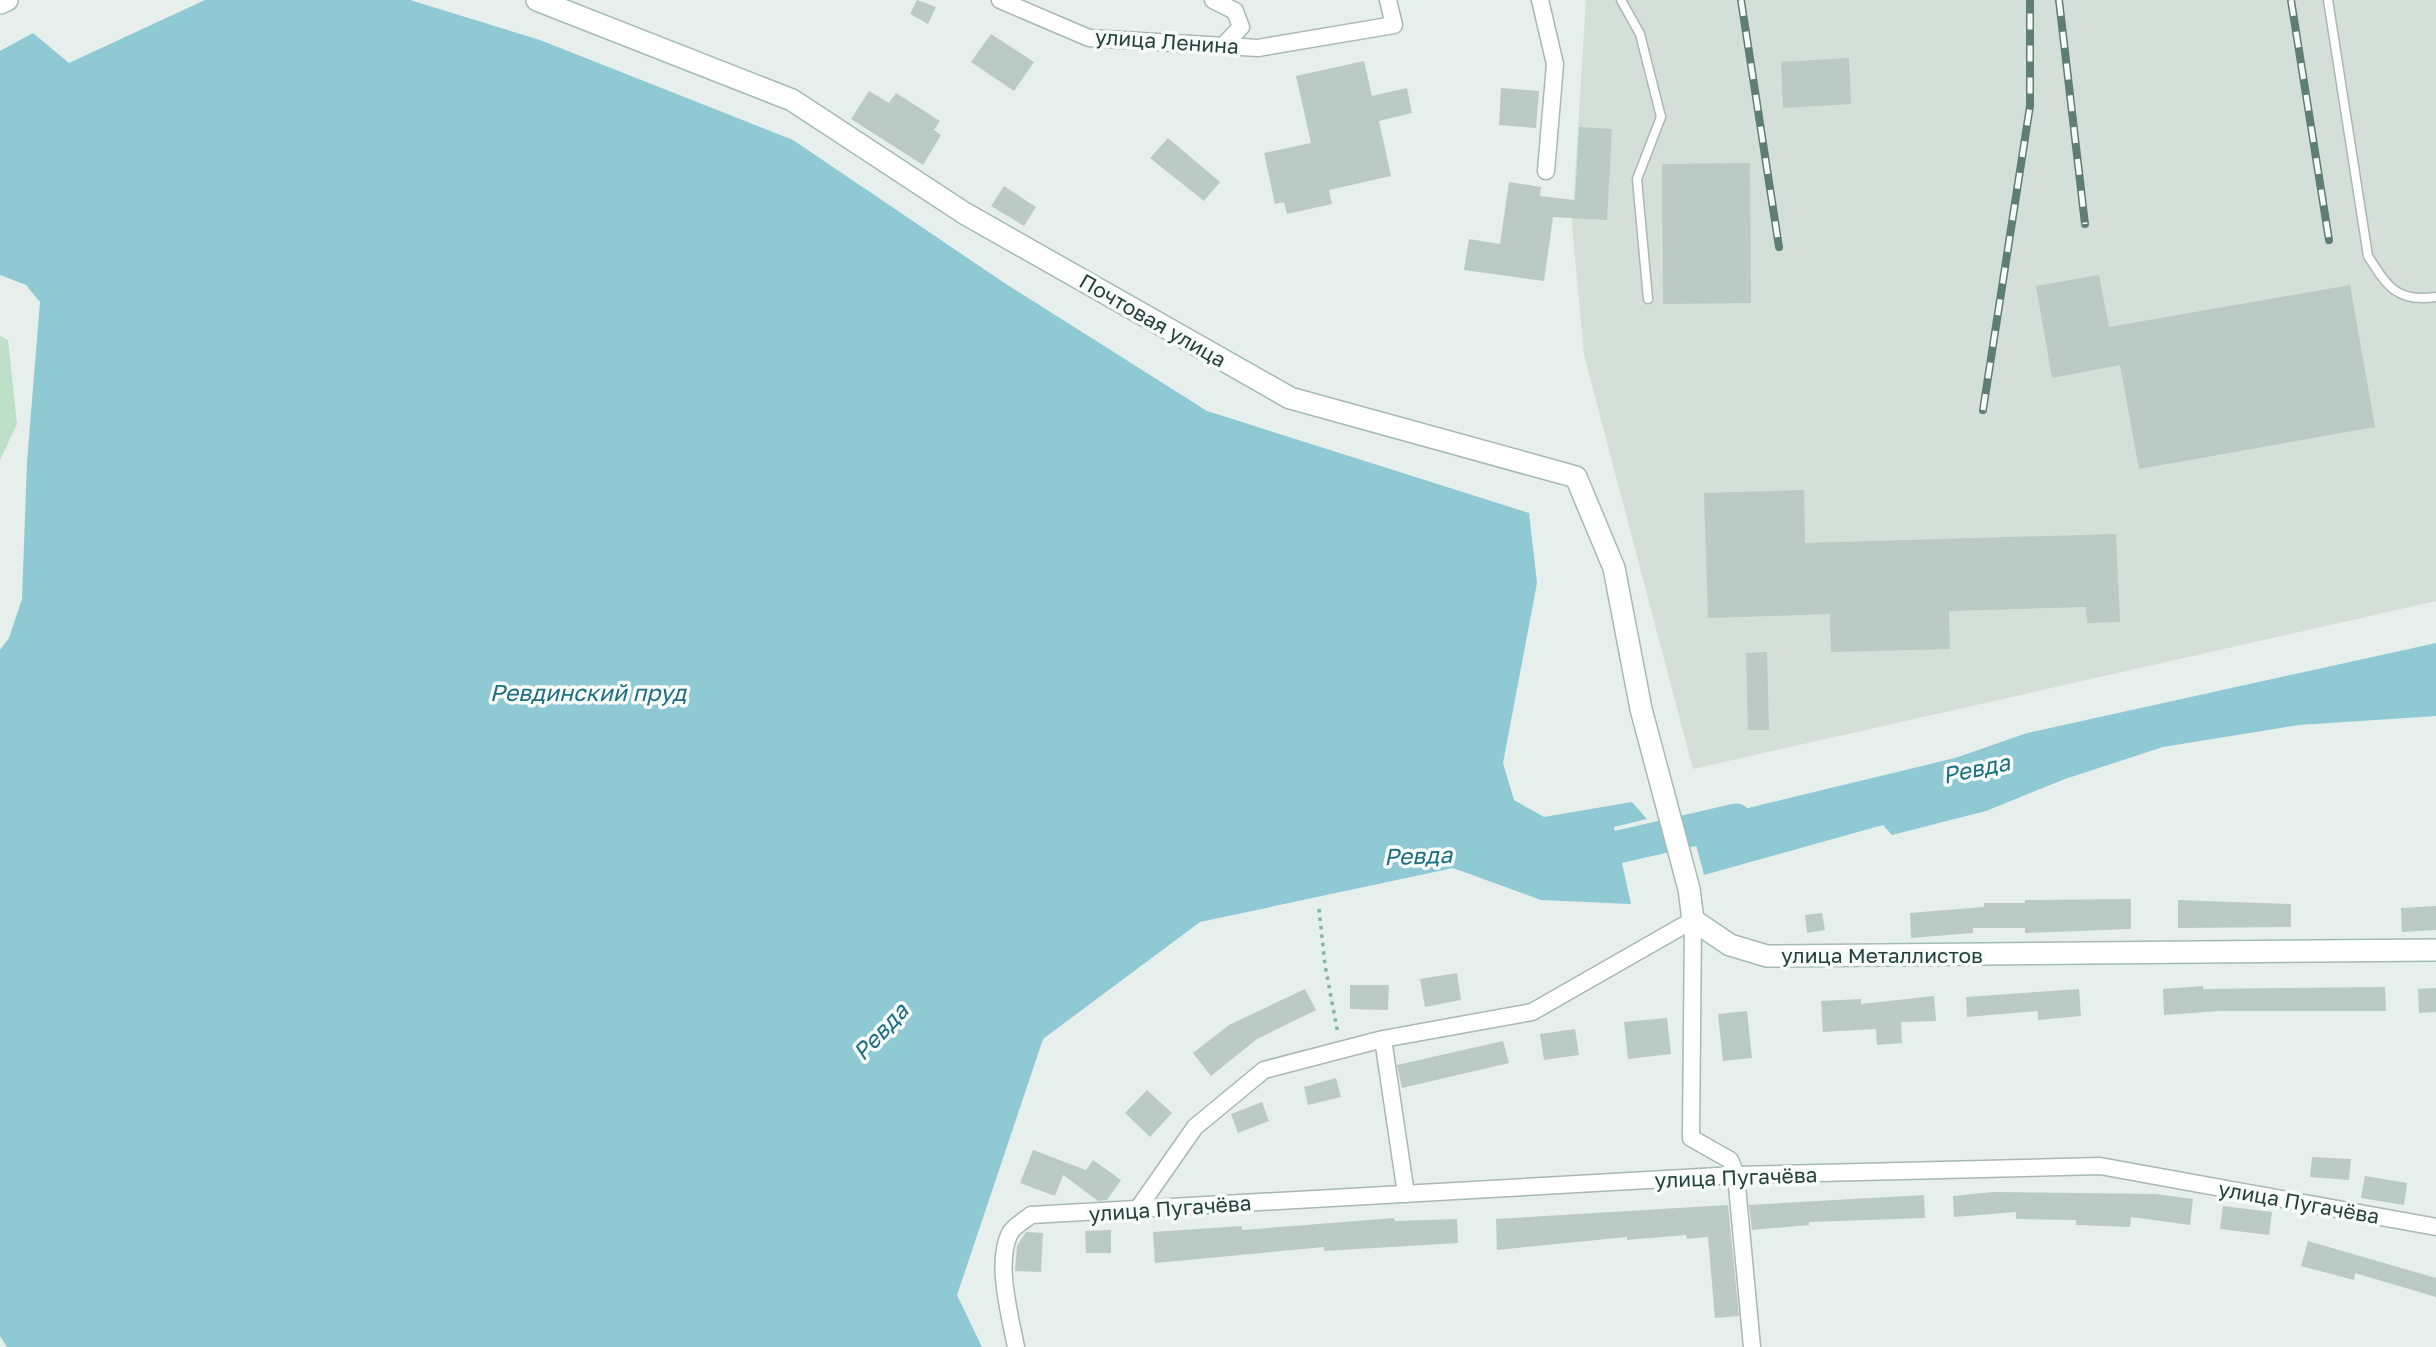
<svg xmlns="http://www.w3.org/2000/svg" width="2436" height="1347" font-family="'Golos Text',sans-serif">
<rect width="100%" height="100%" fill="#e6efeb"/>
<path fill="#d4dfda" d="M1586 0H2436V601L1693 769 1584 355 1572 225Z"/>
<path fill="#bfe0c8" d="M0 336 8 340 17 424 0 460Z"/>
<path fill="#8ec9d4" d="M205 0H410L540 40 793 140 1003 282 1207 411 1529 513 1537 583 1503 763 1514 800 1544 817 1632 802 1647 819 1614 827 1631 904 1541 900 1453 868 1200 922 1043 1039 957 1295 982 1347H7L0 1336V650L9 638 22 599 27 462 40 302 26 285 0 275V51L33 33 69 63Z
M2436 643V716L2299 725 2163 747 2065 779 1986 811 1892 835 1883 825 1704 875 1690 822 1955 758 2027 733Z"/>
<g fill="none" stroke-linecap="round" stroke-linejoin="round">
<path stroke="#8ec9d4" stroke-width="33" d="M1573 848 1618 847 1736 820"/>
</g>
<path fill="#bbcac4" d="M917 0 936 7 928 24 910 14Z
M991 34 1034 62 1014 91 971 62Z
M1849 58 1851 104 1783 108 1781 62Z
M1364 61 1372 96 1407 88 1412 113 1379 121 1391 176 1329 190 1332 204 1287 214 1284 202 1275 204 1264 153 1311 143 1296 76Z
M1501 88 1539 91 1536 128 1499 125Z
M869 91 889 103 896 93 940 121 934 130 941 135 923 165 851 119Z
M1579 127 1612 129 1607 220 1553 217 1544 281 1464 270 1469 239 1500 244 1509 182 1541 187 1540 196 1575 200Z
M1168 138 1220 182 1204 201 1150 158Z
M1750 163 1751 303 1663 304 1662 164Z
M1004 186 1036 207 1024 226 991 206Z
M2099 275 2109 327 2350 285 2375 427 2139 469 2120 365 2052 378 2036 286Z
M1804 490 1805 543 2116 534 2120 622 2087 623 2086 607 1949 611 1950 649 1831 652 1830 614 1708 618 1704 493Z
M1767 652 1769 730H1748L1746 653Z
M2131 899V929L2025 933V928H1973V933L1911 938 1910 913 1984 907V903H2025V900Z
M2178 900 2291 904V927L2178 928Z
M2436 906V930L2402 932 2401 908Z
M1822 913 1825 930 1807 933 1805 915Z
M1457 973 1461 1000 1425 1007 1420 979Z
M1350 985H1389L1388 1010 1350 1009Z
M2203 986V989L2385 987 2386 1011H2219L2164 1015 2163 989Z
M2436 988V1012L2419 1013 2418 989Z
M1305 989 1316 1010 1257 1039 1211 1076 1193 1053 1229 1025Z
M2079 989 2081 1016 2038 1020V1011L1967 1017 1966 997Z
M1934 996 1936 1021 1901 1022 1902 1043 1877 1045 1876 1029 1823 1032 1821 1001 1861 999V1004Z
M1747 1011 1752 1058 1723 1061 1718 1014Z
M1667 1018 1671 1054 1628 1059 1624 1022Z
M1575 1029 1579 1055 1544 1060 1540 1034Z
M1503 1041 1509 1063 1402 1088 1397 1065Z
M1336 1078 1341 1097 1308 1105 1304 1087Z
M1147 1090 1172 1113 1150 1137 1125 1113Z
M1262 1102 1269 1121 1238 1133 1231 1114Z
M1033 1150 1086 1170 1093 1160 1121 1180 1107 1200 1098 1201 1063 1175 1055 1196 1020 1183Z
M2312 1157 2351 1159 2349 1180 2310 1177Z
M2365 1176 2407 1183 2404 1205 2361 1198Z
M1993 1192 2156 1194 2193 1199 2190 1225 2131 1217 2130 1227 2076 1225V1220L2016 1219V1212L1954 1217 1953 1196Z
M1924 1195 1925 1218 1809 1222V1225L1752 1230 1749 1205Z
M1728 1205 1739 1316 1715 1318 1708 1237 1687 1239 1686 1235 1627 1240V1237L1497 1250 1496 1219Z
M2223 1206 2272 1212 2269 1235 2220 1229Z
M1394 1218 1395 1221 1457 1219 1458 1243 1324 1251V1247L1155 1263 1153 1232 1242 1226V1230Z
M1111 1230V1253H1086L1085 1231Z
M1026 1232 1043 1233 1041 1272 1015 1271 1017 1246Z
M2308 1241 2436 1278V1297L2355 1273 2354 1280 2301 1266Z"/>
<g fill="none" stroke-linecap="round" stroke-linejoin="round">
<g stroke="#a8b8b2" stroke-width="11">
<path id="lane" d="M1621 0 1640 34 1661 117 1637 179 1648 299
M2328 0 2368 256C2387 286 2397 303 2436 297"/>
</g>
<g stroke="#a8b8b2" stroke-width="19">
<path id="street" d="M1000 0 1089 38 1258 48 1394 25 1388 0
M1213 0 1235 11 1241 27 1223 46
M1540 0 1555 64 1546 171
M1383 1039 1406 1194
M1137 1210 1195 1127 1264 1070 1383 1039 1532 1012 1693 920 1691 1138 1730 1160 1736 1175 1752 1347
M1016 1347C1010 1316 995 1262 1010 1233 1014 1226 1025 1220 1031 1215L1736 1175 2100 1166 2436 1227"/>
</g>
<g stroke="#a4bbb3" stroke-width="24">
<path id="secondary" d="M537 0 792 100 964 213 1290 398 1576 477 1614 568 1641 709 1689 889 1693 920 1730 945 1767 956 2436 950
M0 3 7 0"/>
</g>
<path stroke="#86b3a5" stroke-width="3.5" stroke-dasharray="3.5 5" stroke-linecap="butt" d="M1319 909 1325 965 1338 1034"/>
<use href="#lane" stroke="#fff" stroke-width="8"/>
<use href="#street" stroke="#fff" stroke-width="16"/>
<use href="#secondary" stroke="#fff" stroke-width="21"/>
<g stroke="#5f7d75" stroke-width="8">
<path id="rail" d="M1741 0 1779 247
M2059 0 2085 224
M2291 0 2329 240
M1983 410 2030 106V0"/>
</g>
<use href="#rail" stroke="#f7fbf9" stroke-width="5" stroke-dasharray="16" stroke-linecap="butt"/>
</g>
<g text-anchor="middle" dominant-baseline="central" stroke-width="7" stroke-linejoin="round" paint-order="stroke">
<g font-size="21" fill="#24423a" stroke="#f7fbf9">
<text transform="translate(1167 41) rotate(4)">улица Ленина</text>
<text transform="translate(1153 320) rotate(30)">Почтовая улица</text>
<text x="1882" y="955">улица Металлистов</text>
<text transform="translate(1736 1177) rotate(-2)">улица Пугачёва</text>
<text transform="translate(2299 1202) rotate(10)">улица Пугачёва</text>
<text transform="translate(1170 1208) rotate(-4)">улица Пугачёва</text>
</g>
<g font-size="23" font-style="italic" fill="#1c6f80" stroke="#f7fbf9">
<text x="588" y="692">Ревдинский пруд</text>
<text transform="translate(1976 768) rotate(-12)">Ревда</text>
<text transform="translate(1418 855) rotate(-2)">Ревда</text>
<text transform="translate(880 1031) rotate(-47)">Ревда</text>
</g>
</g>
</svg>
